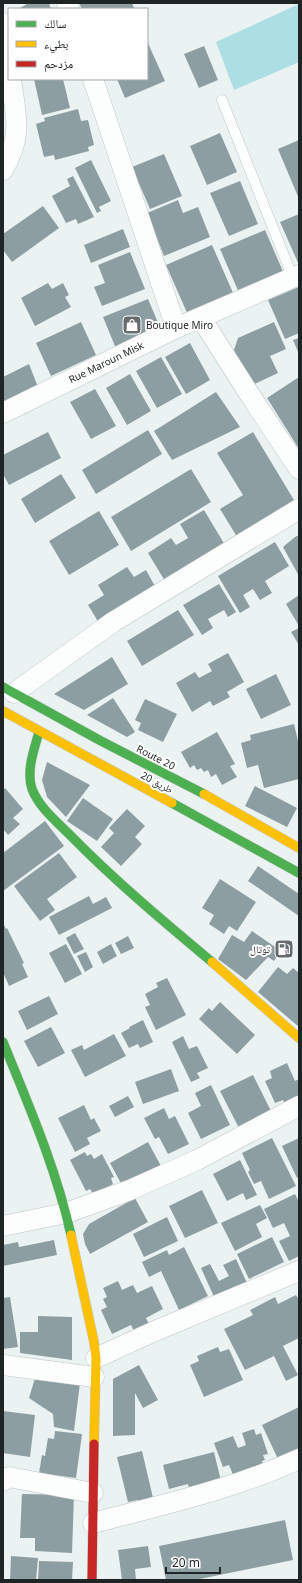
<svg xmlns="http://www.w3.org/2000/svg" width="302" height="1583" font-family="'Noto Sans','Noto Naskh Arabic',sans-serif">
<rect width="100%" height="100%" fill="#eaf2f2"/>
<path fill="#addee3" d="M299 4V62L234 90 216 42Z"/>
<path fill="#8d9ea2" d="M29 3H49L51 9H18Z
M79 3H132L134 8 82 9Z
M147 41 165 81 125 98 117 79H147Z
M204 46 218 80 199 88 184 54Z
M34 79H63L70 108 42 115Z
M78 109 81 121 88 120 94 145 88 147 89 151 55 160 54 155 44 157 36 124 45 121 44 118Z
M220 133 237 172 207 185 190 146Z
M299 140V199L278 149Z
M164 154 182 196 150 209 132 167Z
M91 160 111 201 99 207 101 211 97 213 75 168Z
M73 176 94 217 78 224 76 219 66 223 52 196 70 186 67 179Z
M240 181 258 224 229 236 210 193Z
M178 200 183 213 198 207 210 237 164 256 147 213Z
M43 206 59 228 12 262 3 250V234Z
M299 214V265L280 222Z
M123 229 130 247 91 263 84 245Z
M265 230 285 276 240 295 220 249Z
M212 245 234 295 188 315 166 265Z
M130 252 145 289 102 306 94 287 105 283 98 265Z
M48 283 52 289 63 283 69 295 65 297 71 307 35 326 21 298Z
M299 287V333L285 339 268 300Z
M148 299 162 332 117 351 103 317Z
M81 322 96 355 51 376 36 343Z
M274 322 286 349 270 356 278 373 250 386 234 350 238 338Z
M299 338V354L293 340Z
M190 343 210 380 186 394 165 357Z
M161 357 182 394 157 408 136 371Z
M29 364 38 387 3 408V377Z
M130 374 151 411 127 425 106 388Z
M299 377V449L267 398Z
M95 389 116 426 91 439 70 402Z
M216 392 240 427 172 460 154 431Z
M148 430 162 454 96 494 82 470Z
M48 432 61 458 9 485 3 474V455Z
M253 432 297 505 239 540 220 509 243 495 217 453Z
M191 469 211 502 131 551 111 517Z
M61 474 76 498 35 523 21 499Z
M204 510 228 550 168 586 148 553 171 538 176 545 188 538 180 524Z
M99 511 119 545 69 575 49 541Z
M299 535V576L283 547 295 537Z
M275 542 289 566 265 581 272 593 260 600 253 589 243 595 250 607 240 613 218 576Z
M127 567 134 577 146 570 156 588 99 623 88 605 104 595 98 585Z
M219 584 236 612 228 617 224 610 208 619 213 628 202 635 183 605Z
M299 595V626L286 604Z
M178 610 194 635 142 666 127 641Z
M299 628V645L291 632Z
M228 653 244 682 227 692 230 697 213 706 210 701 192 712 176 683 195 672 199 678 212 671 208 664Z
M112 657 128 684 84 710 54 694Z
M276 674 291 705 261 719 246 689Z
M113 698 135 732 127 737 87 715Z
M145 699 177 714 163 742 138 730 141 723 135 720Z
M294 724 299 745V779L264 788 258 765 247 768 241 743 251 740 250 735Z
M217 732 235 764 230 766 237 777 222 785 216 774 211 777 208 770 204 772 201 768 197 770 194 765 190 768 181 752Z
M47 762 90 785 66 817 47 797 42 780Z
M255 786 297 808 287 827 245 806Z
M5 788 23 809 13 818 20 824 8 835 3 829V790Z
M83 798 113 819 97 841 67 821Z
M127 809 145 826 135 837 142 844 121 866 101 847 114 833 109 828Z
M45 821 64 846 3 891V853Z
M59 853 77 877 47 899 55 910 40 921 14 886Z
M258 866 299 894V916L248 881Z
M220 879 256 902 237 931 229 926 224 934 209 924 214 915 202 908Z
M89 896 93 904 106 897 112 908 59 935 49 917Z
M3 923 6 929 7 928 24 963 22 964 28 977 9 986 3 972Z
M252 931 281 951 274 961 268 957 246 980 218 959 232 935 244 942Z
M75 933 84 949 74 954 66 938Z
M128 936 134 948 121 954 115 943Z
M66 944 82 974 65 983 49 953Z
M111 944 117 956 103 964 97 952Z
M86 952 93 967 85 972 77 956Z
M278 967 287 974 293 968 299 973V1027L258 992Z
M167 978 186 1015 156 1030 145 1007 150 1005 145 994 158 987 156 983Z
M49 996 58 1014 27 1030 18 1011Z
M220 1002 255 1035 237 1054 199 1019 209 1008 212 1011Z
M143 1020 153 1042 140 1048 138 1044 129 1048 121 1033 130 1028 129 1027Z
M51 1027 65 1053 38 1067 24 1041Z
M114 1034 126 1056 85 1077 71 1050 82 1045 84 1050Z
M183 1036 189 1049 197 1046 208 1068 197 1073 200 1078 191 1082 172 1042Z
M287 1063 295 1081 299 1079V1099L286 1106 283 1100 275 1103 265 1081 272 1078 270 1071Z
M171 1069 179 1091 143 1104 135 1082Z
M253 1075 271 1111 240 1130 220 1091Z
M211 1085 230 1125 201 1139 188 1113 201 1106 195 1093Z
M128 1096 134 1107 115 1117 109 1106Z
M84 1105 91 1120 94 1118 101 1131 87 1138 90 1144 75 1152 58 1118Z
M164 1108 169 1119 175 1116 189 1144 168 1154 159 1137 155 1139 144 1118Z
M272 1138 296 1186 269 1199 261 1181 254 1184 248 1172 250 1170 242 1153Z
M299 1138V1177L297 1178 282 1146Z
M148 1142 162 1168 123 1187 110 1163Z
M85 1152 87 1156 91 1154 94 1159 102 1154 114 1177 111 1178 113 1184 93 1194 90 1189 86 1191 70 1160Z
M240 1160 257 1195 246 1200 243 1193 227 1201 213 1174Z
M202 1190 218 1223 185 1238 169 1206Z
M295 1194 299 1202V1256L289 1261 279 1241 290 1236 284 1223 273 1228 264 1209Z
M135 1198 148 1222 90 1254 85 1244 83 1234 89 1224Z
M260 1205 267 1218 256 1224 262 1237 235 1251 221 1223Z
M167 1217 178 1241 144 1257 133 1234Z
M272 1237 284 1262 249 1279 237 1254Z
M54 1240 57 1255 3 1266V1245L18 1242 19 1247Z
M184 1247 208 1296 179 1310 161 1271 149 1277 142 1262 167 1250 169 1255Z
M236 1259 247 1283 215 1299 201 1268 210 1264 219 1281 229 1276 223 1265Z
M118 1281 122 1290 133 1285 137 1293 152 1286 163 1309 146 1318 150 1326 135 1333 131 1325 112 1334 101 1310 107 1307 103 1299 107 1297 103 1288Z
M296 1295 299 1300V1338L283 1346 298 1375 286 1381 274 1356 245 1370 224 1329 253 1315 250 1310 275 1297 278 1304Z
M10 1297 18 1347 3 1349V1298Z
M38 1316 72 1317V1360L20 1353V1332H38Z
M218 1347 220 1352 229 1349 243 1380 204 1397 190 1365 199 1361 197 1356Z
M139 1365 158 1400 143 1408 135 1393V1435L113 1436V1379Z
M35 1378 80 1383 74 1431 54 1427 53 1414 29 1398Z
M299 1407V1448L278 1459 262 1425Z
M3 1411 35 1415 30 1457 3 1453Z
M254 1429 256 1435 261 1433 268 1454 263 1455 265 1460 262 1461 264 1467 256 1470 255 1466 241 1471 242 1474 234 1477 229 1465 223 1467 214 1443 233 1436 238 1448 246 1445 242 1433Z
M55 1431 82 1434 76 1478 39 1473 42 1455 45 1456 48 1438 54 1439Z
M142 1451 154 1502 140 1505 138 1500 128 1502 117 1457Z
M214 1452 221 1481 189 1489 188 1484 169 1489 163 1465Z
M22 1494 74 1495 72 1553 35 1551V1538H20Z
M285 1520 293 1560 195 1580H166L159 1546Z
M148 1546 151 1567 135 1569 136 1580H122L118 1550Z
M11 1556 38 1558 36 1580H10Z
M39 1561 73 1562 72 1580H38Z"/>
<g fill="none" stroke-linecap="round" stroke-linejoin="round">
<g stroke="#bfc5c5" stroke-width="11">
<path id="lane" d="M222 100 293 278"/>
</g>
<g stroke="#bfc5c5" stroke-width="21">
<path id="street" d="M67 3 69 9
M3 23 9 67
M93 79 176 328
M3 170C23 136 16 116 11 79
M201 318 248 392 299 469
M3 413 176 328 299 275
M14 693 113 622 299 509
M3 1226 66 1213 130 1190 197 1160 299 1106
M96 1358 155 1331 299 1271
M3 1365 94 1377
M3 1481 9 1477 93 1493
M93 1523C162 1505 234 1489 299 1459"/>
</g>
<g stroke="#bfc5c5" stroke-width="10">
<path id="fast" d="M3 687 101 741 204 794
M39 732C34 750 26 771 32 789 39 807 55 820 69 834 114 880 163 921 212 962
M172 803 299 873
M3 1042C29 1106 56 1168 71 1235"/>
</g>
<g stroke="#bfc5c5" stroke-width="10">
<path id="slow" d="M3 711 172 803
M204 794 299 848
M212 962 299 1038
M71 1235 94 1342 96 1358 94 1444"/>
</g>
<g stroke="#bfc5c5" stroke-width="10">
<path id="jam" d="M92 1580 94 1444"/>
</g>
<use href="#lane" stroke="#fcfdfd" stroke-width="10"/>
<use href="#street" stroke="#fcfdfd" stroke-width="20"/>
<use href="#fast" stroke="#4caf50" stroke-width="9"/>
<use href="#slow" stroke="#ffc107" stroke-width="9"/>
<use href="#jam" stroke="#c62828" stroke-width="9"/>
</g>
<defs>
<g id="shop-square" transform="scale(1)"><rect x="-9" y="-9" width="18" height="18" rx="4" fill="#666c6d" stroke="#fff"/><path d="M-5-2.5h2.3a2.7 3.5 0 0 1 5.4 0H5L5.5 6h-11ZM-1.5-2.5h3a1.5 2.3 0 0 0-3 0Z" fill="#fff"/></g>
<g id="fuel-square" transform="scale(1)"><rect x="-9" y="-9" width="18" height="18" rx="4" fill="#666c6d" stroke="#fff"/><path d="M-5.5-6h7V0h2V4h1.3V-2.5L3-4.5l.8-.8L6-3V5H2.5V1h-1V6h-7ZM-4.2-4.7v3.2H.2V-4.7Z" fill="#fff"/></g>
</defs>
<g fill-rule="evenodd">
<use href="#shop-square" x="132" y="325"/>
<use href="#fuel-square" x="284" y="949"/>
</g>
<g text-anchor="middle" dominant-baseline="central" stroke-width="4" stroke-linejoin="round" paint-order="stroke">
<g font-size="10" fill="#1f2425" stroke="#fff" text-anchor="start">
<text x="146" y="325">Boutique Miro</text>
<text x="270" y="949" text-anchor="end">توتال</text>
</g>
<g font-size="10" fill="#1f2425" stroke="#fff">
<text transform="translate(106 362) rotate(-26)">Rue Maroun Misk</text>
<text transform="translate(156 757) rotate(27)">Route 20</text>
<text transform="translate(157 782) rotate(28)">طريق 20</text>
</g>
</g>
<rect width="302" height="1583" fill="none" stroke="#1f2425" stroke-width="8"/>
<rect x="8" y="8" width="140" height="72" fill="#ffffff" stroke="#a5a7a8"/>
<rect x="16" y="21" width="20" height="6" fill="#4caf50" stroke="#a5a7a8"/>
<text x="44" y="28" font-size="12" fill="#1f2425">سالك</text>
<rect x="16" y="41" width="20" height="6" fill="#ffc107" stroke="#a5a7a8"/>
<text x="44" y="48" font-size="12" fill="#1f2425">بطيء</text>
<rect x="16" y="61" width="20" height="6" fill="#c62828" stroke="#a5a7a8"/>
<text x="44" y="68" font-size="12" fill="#1f2425">مزدحم</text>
<path d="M166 1567v6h54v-6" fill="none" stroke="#1f2425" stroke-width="2"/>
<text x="172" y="1567" font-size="12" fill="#1f2425" stroke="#ffffff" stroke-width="3" paint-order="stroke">20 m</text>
</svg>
